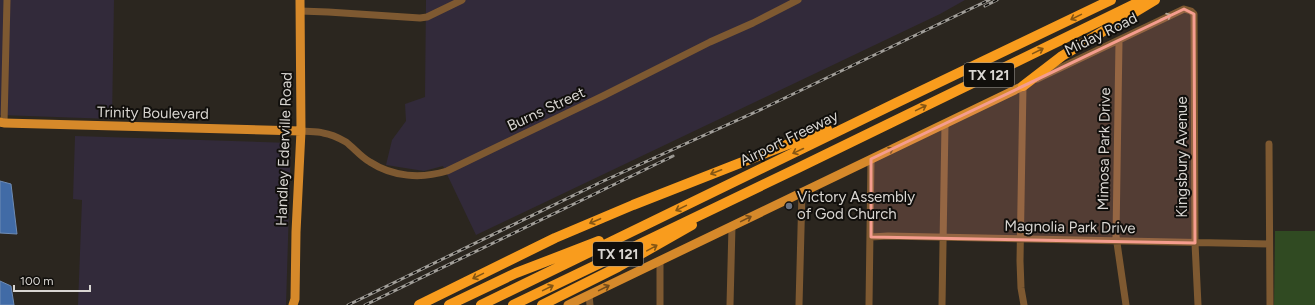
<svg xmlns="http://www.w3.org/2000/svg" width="1315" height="305" font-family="Figtree,sans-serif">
<rect width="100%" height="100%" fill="#2b261f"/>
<path fill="#322a3a" d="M0 0H114L112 119 0 115Z
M426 0H965L940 14 476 235 443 166 424 171 386 165 392 140 406 121 405 104 425 97Z
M75 136 291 143 286 305H78L82 200 73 199Z"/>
<path fill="#304a22" d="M1275 231H1315V305H1274Z"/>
<path fill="#416ba6" stroke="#6f8bb3" d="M0 181 11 184 17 234 0 233Z
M0 281 11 286 14 305H0Z"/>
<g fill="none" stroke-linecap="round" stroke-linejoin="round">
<path stroke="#7e5931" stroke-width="7" d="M300 11 328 12 420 18 427 17 462 0
M1119 41 1116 236 1126 305
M1037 79 1184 9 1191 11 1194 14 1195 243 1198 305
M4 123 7 0
M301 131C308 132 316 131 323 133 330 134 339 138 346 142 354 148 361 157 370 162 393 177 421 179 447 171L603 96 710 42 753 23 798 0
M1269 144 1270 305
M871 237 888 236 1269 244
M589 295 590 305
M660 305V261
M730 305 732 226
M799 305 802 192
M869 305 871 159
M942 305 945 124
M1024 305 1021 288 1020 261 1023 86 1025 85"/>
<path stroke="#d6892a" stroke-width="9" d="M0 122 4 123 301 131
M293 305 295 299 296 232 301 131 300 0
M568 305 1023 86"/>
<path stroke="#f99c1d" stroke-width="10" d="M1023 86 1062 56 1155 0
M419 305 555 238 633 205 827 129
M449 305 516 273 599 241
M481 305 896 103 1111 0
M513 305 798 168 1143 0
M542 305 618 267 692 225"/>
<g stroke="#a19e99" stroke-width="3">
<path id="rail" d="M985 6 997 0
M348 305 599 183 764 108 989 0
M365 305 673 156"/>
</g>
<use href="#rail" stroke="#110f0c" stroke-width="1.5" stroke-dasharray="4.5" stroke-linecap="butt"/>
</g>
<defs><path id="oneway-shaft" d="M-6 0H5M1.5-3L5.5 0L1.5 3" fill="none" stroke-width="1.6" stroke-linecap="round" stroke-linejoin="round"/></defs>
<g stroke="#855614">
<use href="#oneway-shaft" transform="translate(1076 17) rotate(154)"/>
<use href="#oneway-shaft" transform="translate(1038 51) rotate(-26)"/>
<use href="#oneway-shaft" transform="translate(921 108) rotate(-26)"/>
<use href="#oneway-shaft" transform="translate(798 151) rotate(155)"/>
<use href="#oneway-shaft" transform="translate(716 172) rotate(159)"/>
<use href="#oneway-shaft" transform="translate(681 208) rotate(154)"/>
<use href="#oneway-shaft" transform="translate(595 221) rotate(157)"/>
<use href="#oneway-shaft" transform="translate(652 248) rotate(-29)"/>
<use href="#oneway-shaft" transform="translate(478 276) rotate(154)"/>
<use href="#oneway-shaft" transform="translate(548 288) rotate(-26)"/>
</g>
<use stroke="#b9aa9a" href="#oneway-shaft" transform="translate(1166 17) rotate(-25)"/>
<g stroke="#744c1b">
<use href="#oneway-shaft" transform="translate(888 151) rotate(-26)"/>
<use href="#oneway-shaft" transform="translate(746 219) rotate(-26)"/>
<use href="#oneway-shaft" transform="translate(604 288) rotate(-26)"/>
</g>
<path fill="#f59d8e" fill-opacity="0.2" stroke="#f59d8e" stroke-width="3" stroke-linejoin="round" d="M1184 9 1194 14 1195 243 871 237V159Z"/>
<circle fill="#6b7280" stroke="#110f0c" stroke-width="1.5" cx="789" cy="206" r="4"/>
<g text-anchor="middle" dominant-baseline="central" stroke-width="4" stroke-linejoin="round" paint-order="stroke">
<g fill="#110f0c" stroke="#9d9a97" stroke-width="1">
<rect x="964" y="63" width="50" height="24" rx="3"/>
<rect x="593" y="242" width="50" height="24" rx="3"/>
</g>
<g font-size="14" font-weight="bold" fill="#d9d6d2">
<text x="989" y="75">TX 121</text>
<text x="618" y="254">TX 121</text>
</g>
<g font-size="15" fill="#d9d6d2" stroke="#110f0c">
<text transform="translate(1101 34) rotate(-26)">Miday Road</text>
<text transform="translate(546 109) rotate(-25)">Burns Street</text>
<text transform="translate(153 113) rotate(1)">Trinity Boulevard</text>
<text transform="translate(789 138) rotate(-26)">Airport Freeway</text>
<text transform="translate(284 149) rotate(-88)">Handley Ederville Road</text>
<text transform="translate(1104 149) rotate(-89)">Mimosa Park Drive</text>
<text transform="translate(1182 157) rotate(-90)">Kingsbury Avenue</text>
<text transform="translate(1070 227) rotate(1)">Magnolia Park Drive</text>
</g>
<g font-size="15" fill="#d9d6d2" stroke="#110f0c" text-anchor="start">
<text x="797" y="197">Victory Assembly<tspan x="797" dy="17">of God Church</tspan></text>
</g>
</g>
<path d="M14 285v6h76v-6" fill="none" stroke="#d9d6d2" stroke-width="2"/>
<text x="20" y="285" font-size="12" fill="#d9d6d2" stroke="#110f0c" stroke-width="3" paint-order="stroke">100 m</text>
</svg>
